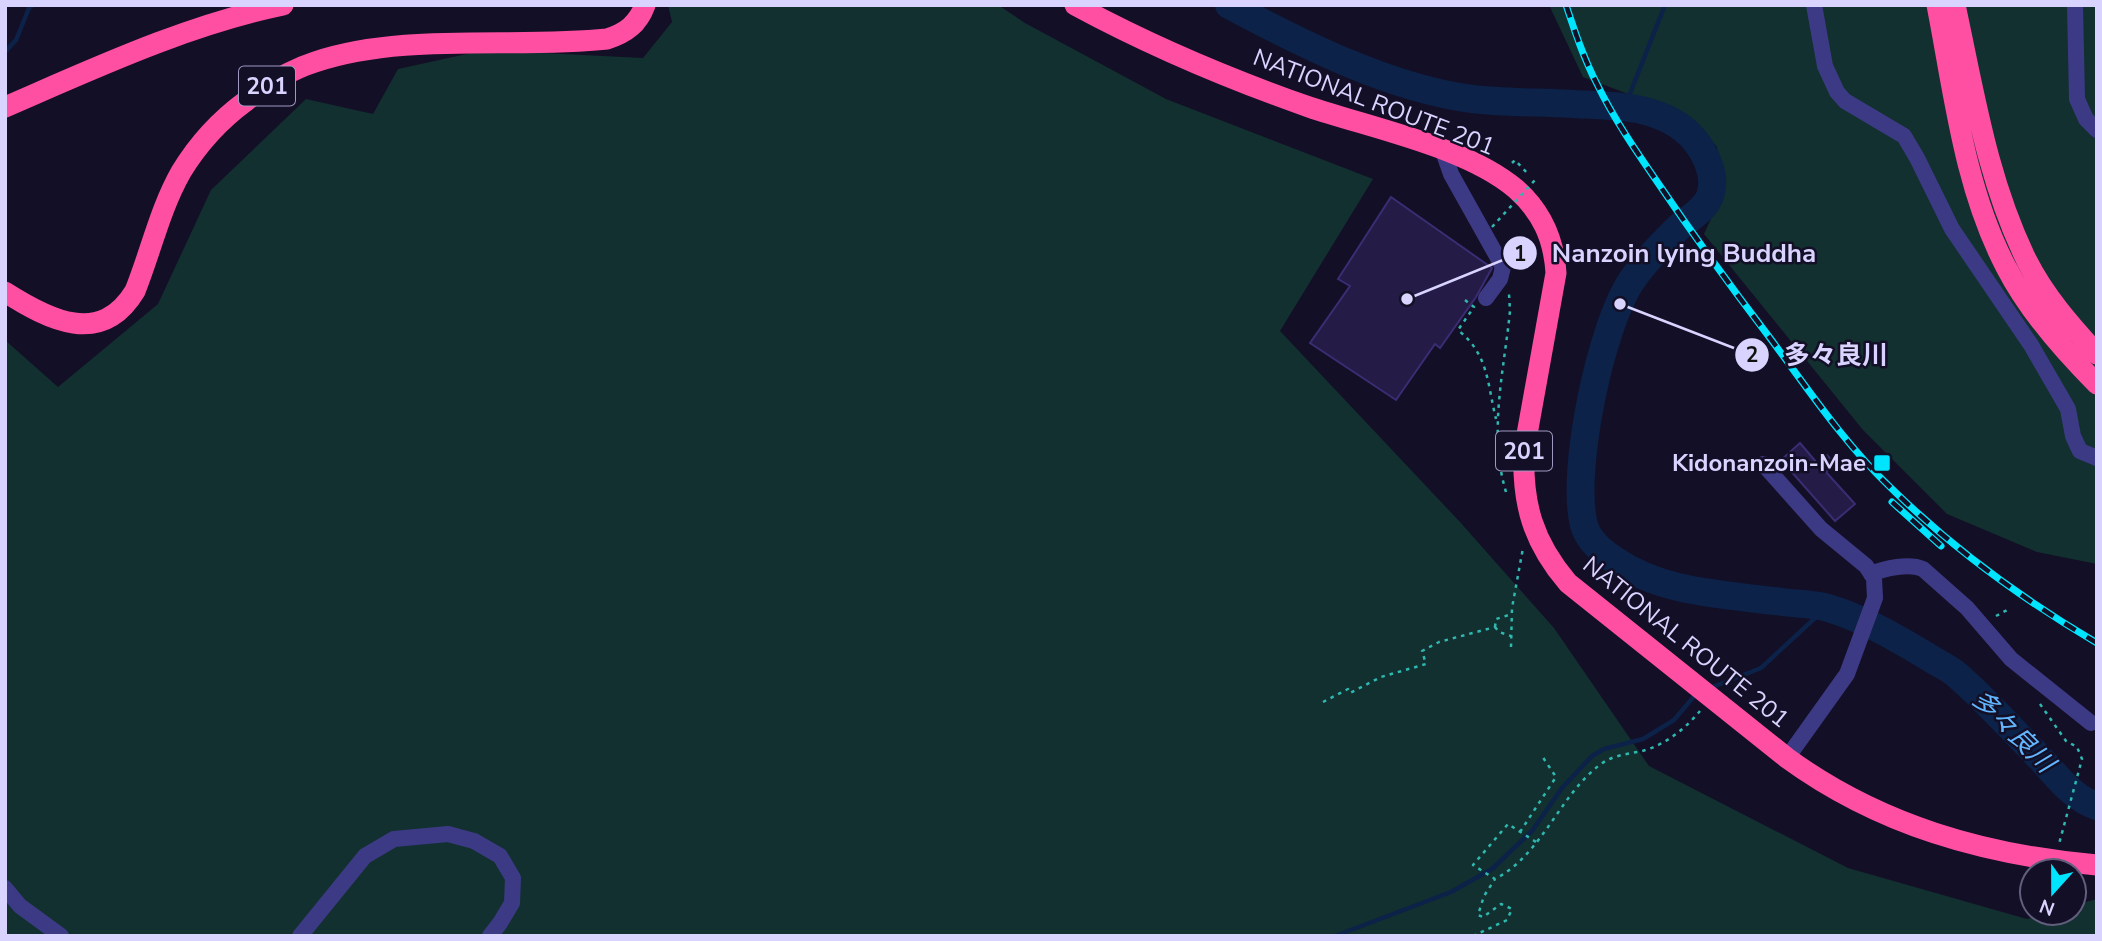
<svg xmlns="http://www.w3.org/2000/svg" width="2102" height="941" font-family="'Nunito Sans','Noto Sans JP',sans-serif">
<rect width="100%" height="100%" fill="#130f26"/>
<path fill="#12302f" d="M668 5H998L1025 23 1166 99 1373 179 1280 331 1460 522 1554 628 1649 766 1848 868 2027 919 2047 913H2074V905L2097 899V936H5V340L58 387 158 304 211 190 306 99 373 114 398 69 485 50 643 58 672 22Z
M1549 5H2097V564L2037 552 1947 514 1863 430 1704 234 1723 192 1717 147 1692 118 1583 77Z"/>
<g fill="none" stroke-linecap="round" stroke-linejoin="round">
<path stroke="#0c2248" stroke-width="4.5" d="M5 52 16 40 29 8 33 5
M1625 106 1665 5
M1710 688 1761 668 1827 607
M1335 936 1451 892 1492 869 1532 831 1562 788 1592 756 1604 749 1643 739 1674 720 1696 694"/>
<path stroke="#0c2248" stroke-width="28" d="M1229 5C1302 44 1389 88 1472 99 1505 103 1539 102 1572 104 1614 106 1663 104 1694 139 1706 154 1717 176 1710 196 1705 210 1689 218 1678 228 1662 244 1645 261 1632 280 1601 325 1570 472 1584 525 1588 540 1601 551 1613 559 1663 594 1724 594 1782 602 1797 604 1814 604 1828 608 1862 618 1895 637 1925 655 1935 662 1948 667 1957 675 1986 700 2012 730 2039 757 2056 775 2073 799 2097 806"/>
</g>
<path fill="#241b47" stroke="#3b2d73" stroke-width="2" d="M1391 197 1492 268 1476 297 1440 348 1435 344 1396 400 1310 343 1350 286 1338 279Z
M1800 443 1817 463 1827 455 1835 464 1826 472 1855 504 1835 521 1781 460Z"/>
<g fill="none" stroke-linecap="round" stroke-linejoin="round">
<path stroke="#2fb8b0" stroke-width="2.5" stroke-dasharray="3.5 5" stroke-linecap="butt" d="M1512 163 1515 160 1529 175
M1465 300 1474 307 1458 330C1489 355 1487 383 1496 419
M1506 492C1488 433 1504 371 1510 311L1509 294
M1996 616 2009 609
M1495 627 1496 619 1512 614
M1495 627 1499 632 1511 636
M1511 647 1512 608 1523 548
M1323 702 1348 689 1350 693 1381 677 1426 664 1422 651 1439 642 1495 627
M2040 704 2066 741 2077 747 2082 759 2059 844
M1520 832 1556 777 1542 756
M1536 842 1508 824 1473 865 1495 879C1543 854 1559 795 1601 764 1613 755 1628 754 1642 751 1665 745 1685 729 1700 711
M1473 936 1507 920 1512 909 1501 904 1483 917 1478 915 1484 896 1495 879"/>
<path stroke="#3d3a85" stroke-width="16" d="M1814 5 1825 66 1837 92 1845 101 1904 136 1917 158 1952 229 2031 345 2068 409 2073 436 2080 451 2097 458
M2075 5 2077 99 2086 119 2097 130
M1443 151 1451 174 1503 267 1500 279 1486 298
M1763 464 1821 529 1866 566 1874 578 1875 598 1847 674 1787 758
M1871 574C1885 568 1909 563 1923 569L1967 608 2011 659 2091 723
M5 888 20 906 61 936
M300 936 365 856 394 839 448 834 474 841 500 856 513 878 512 903 500 923 490 936"/>
<path stroke="#ff4fa3" stroke-width="21" d="M1075 5C1149 45 1229 79 1309 107 1371 128 1467 147 1516 189 1542 212 1554 239 1556 273L1524 451C1522 504 1533 542 1568 583L1787 758C1879 825 1984 855 2097 865
M1937 5C1954 92 1964 187 2006 267 2028 310 2063 350 2097 384
M1955 5C1974 92 1987 180 2027 261 2044 295 2071 326 2097 354
M5 107C95 68 187 25 283 5
M5 292C49 320 101 347 135 291 151 251 160 209 181 172 198 144 220 120 246 101 266 85 290 70 315 62 404 32 515 49 607 39 626 33 638 24 645 5"/>
<g stroke="#00e5ff" stroke-width="7">
<path id="rail" d="M1566 5C1575 32 1584 59 1597 84 1614 119 1636 151 1658 183 1694 236 1731 287 1770 338 1808 389 1844 443 1890 487 1952 548 2022 599 2097 643
M1892 502 1941 546"/>
</g>
<use href="#rail" stroke="#130f26" stroke-width="4.5" stroke-dasharray="13" stroke-linecap="butt"/>
<path stroke="#2fb8b0" stroke-width="2.5" stroke-dasharray="3.5 5" stroke-linecap="butt" d="M1492 227 1535 180"/>
</g>
<rect fill="#00e5ff" stroke="#130f26" stroke-width="2.5" x="1873" y="454" width="18" height="18" rx="3.5"/>
<g text-anchor="middle" dominant-baseline="central" stroke-width="5" stroke-linejoin="round" paint-order="stroke">
<g fill="#130f26" stroke="#9e99be" stroke-width="2">
<rect x="239" y="66.5" width="56" height="39" rx="5"/>
<rect x="1496" y="431.5" width="56" height="39" rx="5"/>
</g>
<g font-size="23" font-weight="bold" fill="#d9d4ff">
<text x="267" y="86">201</text>
<text x="1524" y="451">201</text>
</g>
<g font-size="24" fill="#d9d4ff" stroke="#130f26">
<text transform="translate(1374 102) rotate(21)">NATIONAL ROUTE 201</text>
<text transform="translate(1686 642) rotate(39)">NATIONAL ROUTE 201</text>
</g>
<g font-size="24" font-weight="bold" fill="#d9d4ff" stroke="#130f26" text-anchor="end">
<text x="1866" y="463">Kidonanzoin-Mae</text>
</g>
<g font-size="26" font-style="italic" fill="#62b6ff" stroke="#130f26">
<text transform="translate(2013 731) rotate(45)">多々良川</text>
</g>
</g>
<path fill="none" stroke="#d9d4ff" stroke-width="2.5" d="M1407 299L1520 253M1620 304L1752 355"/>
<g fill="#d9d4ff" stroke="#130f26" stroke-width="2.5">
<circle cx="1407" cy="299" r="7"/>
<circle cx="1620" cy="304" r="7"/>
<circle cx="1520" cy="253" r="18"/>
<circle cx="1752" cy="355" r="18"/>
</g>
<g font-size="21" text-anchor="middle" font-weight="bold" fill="#111">
<text x="1520" y="261">1</text>
<text x="1752" y="362">2</text>
</g>
<g font-size="26" text-anchor="middle" font-weight="bold" fill="#d9d4ff" stroke="#130f26" stroke-width="5" stroke-linejoin="round" paint-order="stroke">
<text x="1684" y="262">Nanzoin lying Buddha</text>
<text x="1836" y="364">多々良川</text>
</g>
<rect width="2102" height="941" fill="none" stroke="#d9d4ff" stroke-width="14"/>
<g transform="translate(2053 892) rotate(201)"><circle r="33" fill="#130f26" stroke="#625e7d" stroke-width="2"/>
<path d="M0-5L12 26L0 18L-12 26Z" fill="#00e5ff"/>
<text y="-10" font-size="19" font-weight="bold" text-anchor="middle" fill="#d9d4ff">N</text>
</g>
</svg>
